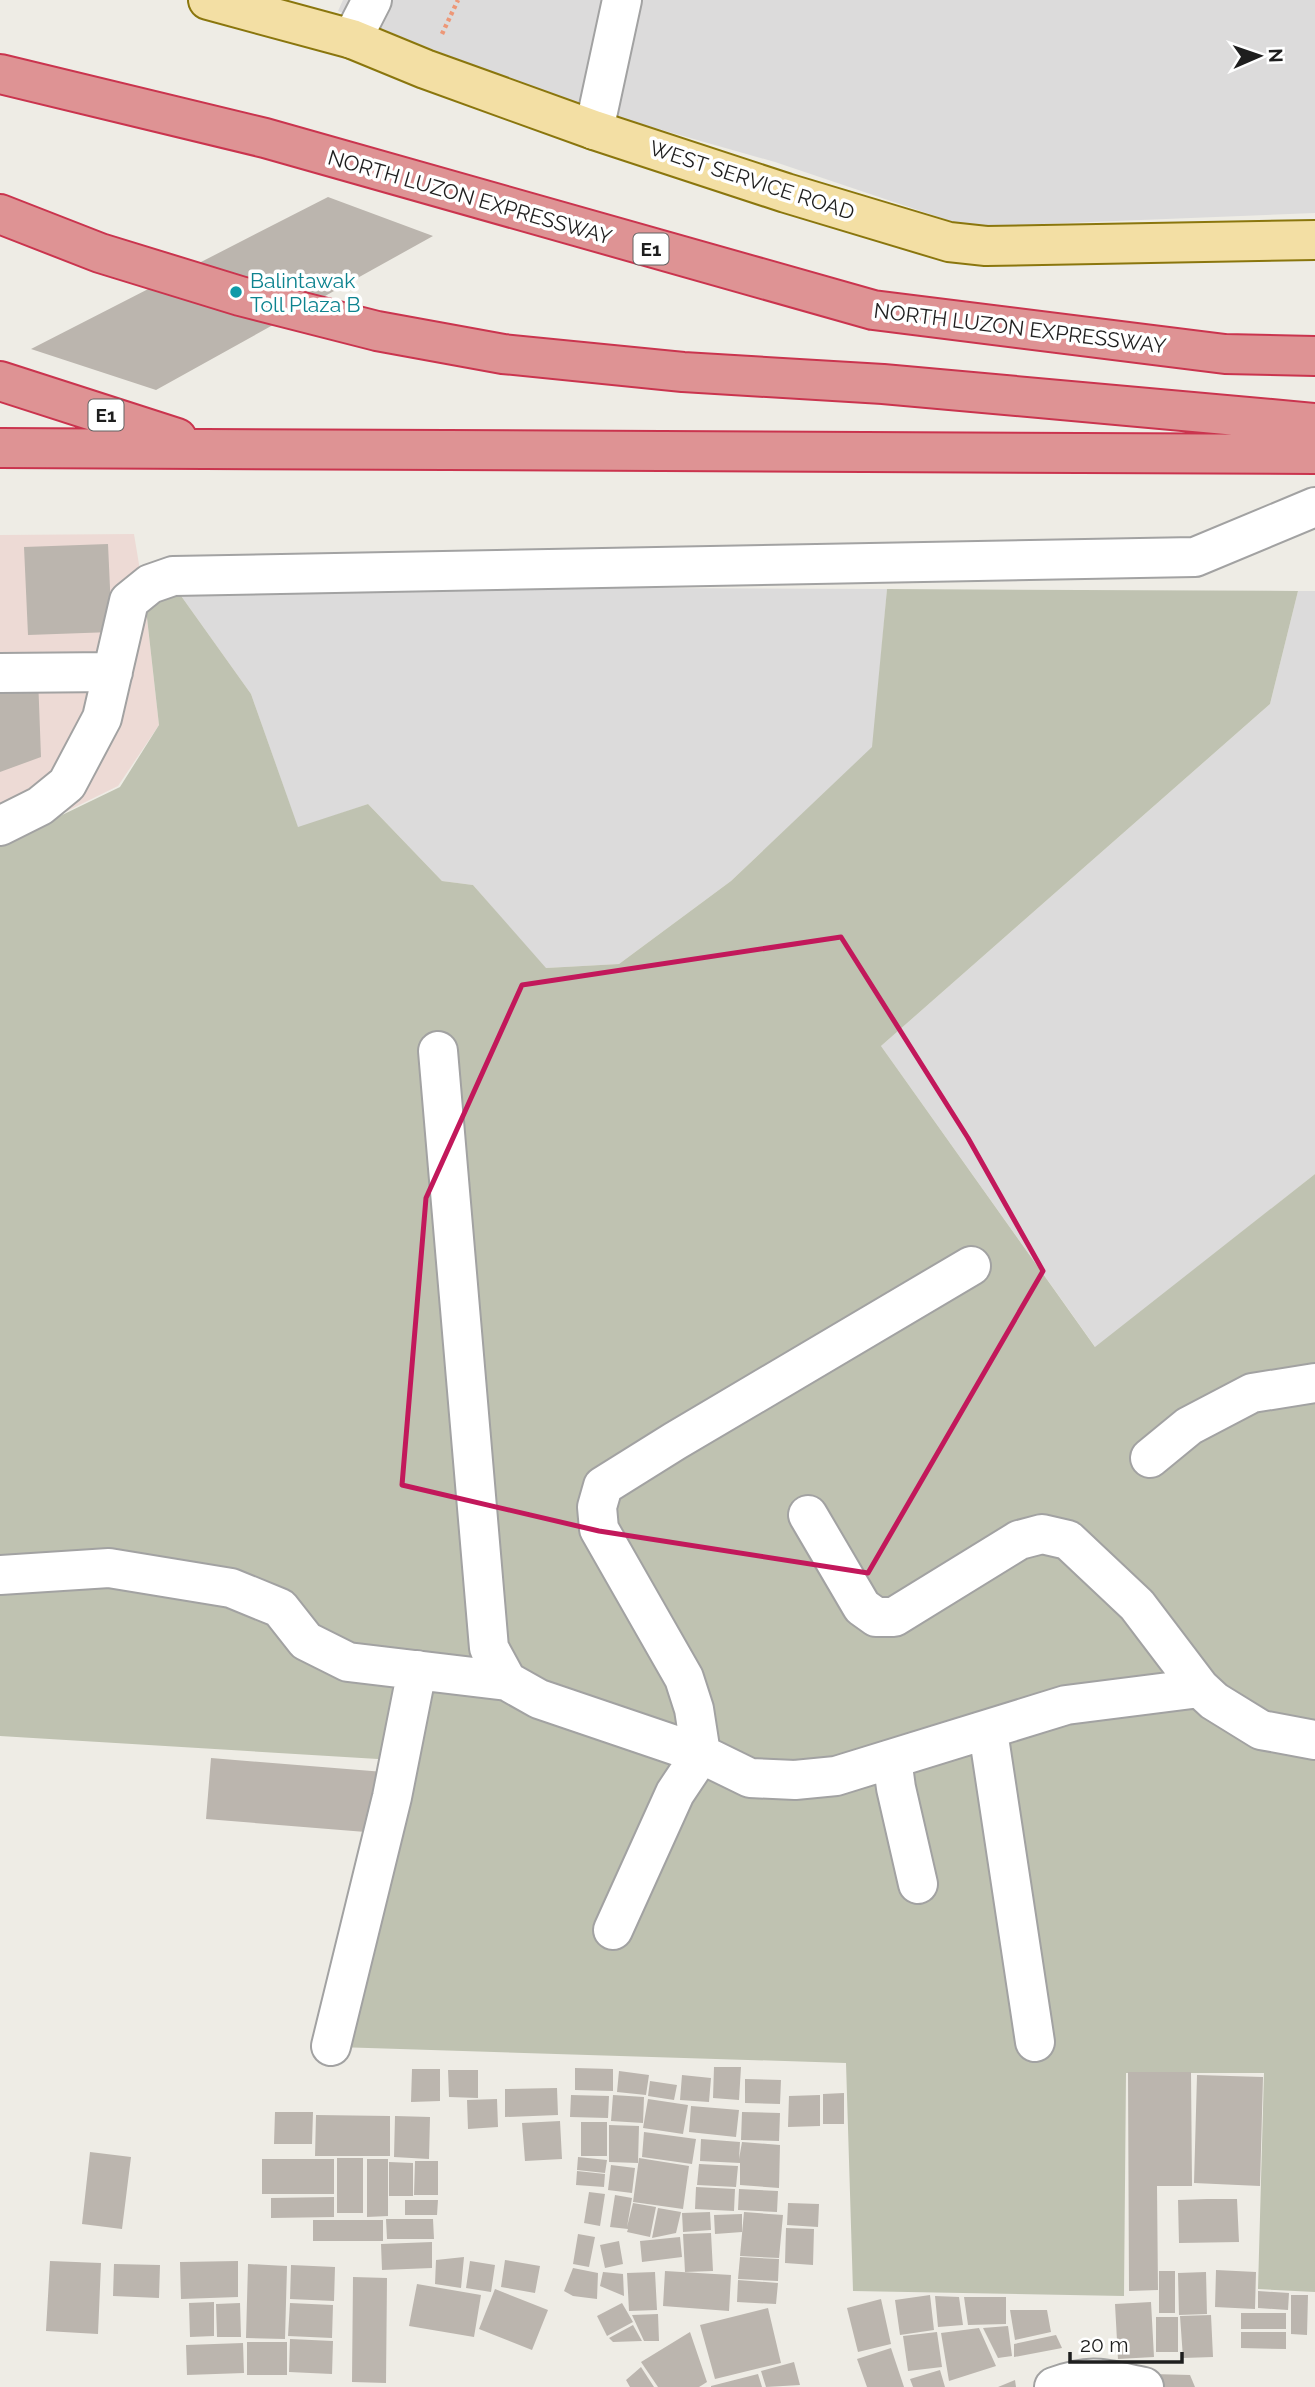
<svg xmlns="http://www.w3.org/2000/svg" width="1315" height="2387" font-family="Raleway,sans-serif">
<rect width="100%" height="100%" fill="#eeece5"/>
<path fill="#dcdbdb" d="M343 0H1315V213L968 227 775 162 560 101 338 11Z
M174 586 887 589 873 747 731 881 619 964 545 968 473 885 442 881 368 804 298 828 251 694Z
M1298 591H1315V1174L1096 1348 881 1046 1270 704Z"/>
<path fill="#eddad5" d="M134 534 145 601 159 725 118 786 0 844V535Z"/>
<path fill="#bfc2b1" d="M174 586 251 694 298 827 368 804 442 881 473 885 546 968 619 964 731 881 872 747 887 589 1298 591 1270 704 881 1046 1095 1347 1315 1174V2292L1258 2289 1264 2073H1126L1124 2296 853 2291 846 2063 337 2047 411 1761 0 1736V845L120 787 159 725 145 600Z"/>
<path fill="#bbb5ae" d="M328 197 433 236 156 390 31 349Z
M108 544 112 632 28 635 24 547Z
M0 677H38L41 757 0 772Z
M211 1758 384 1772 378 1833 206 1819Z
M714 2067H741L739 2100 713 2098Z
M575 2068 613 2069V2091L575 2090Z
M412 2069H440V2101L411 2102Z
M448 2070H478V2098L449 2097Z
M619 2071 649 2075 646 2095 617 2092Z
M1128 2072H1191L1192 2186H1157L1158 2290 1129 2291Z
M682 2075 711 2078 709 2102 680 2100Z
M1197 2075 1263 2077 1260 2186 1194 2183Z
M745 2079 781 2080 780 2104 745 2103Z
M650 2081 677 2085 674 2100 648 2096Z
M557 2088 558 2115 505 2117V2089Z
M844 2093V2124H823V2094Z
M571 2095 609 2096 608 2118 570 2117Z
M613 2095 644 2097 643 2123 611 2121Z
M820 2095V2126L788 2127 789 2096Z
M497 2099 498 2127 468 2129 467 2100Z
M648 2099 688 2105 683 2134 643 2128Z
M691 2106 739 2110 736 2137 689 2132Z
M275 2112H313L312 2144H274Z
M742 2112 780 2113 779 2141 741 2140Z
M316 2115 390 2116V2156H315Z
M395 2116 430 2117 429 2159 394 2157Z
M560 2121 562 2159 525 2161 522 2123Z
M581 2122H607V2156H581Z
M609 2125 639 2126 638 2163 609 2162Z
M644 2132 696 2139 692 2164 642 2157Z
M701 2139 740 2142 739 2159 742 2142 780 2145 779 2188 740 2185V2163L700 2161Z
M90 2152 131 2157 122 2229 82 2224Z
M578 2157 607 2160 605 2173 577 2170Z
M337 2158H363V2213H337Z
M639 2158 689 2166 683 2209 633 2202Z
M262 2159H334V2194H262Z
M367 2159H388V2216L367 2217Z
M415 2161H438V2195H414Z
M389 2162 413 2163V2196H389Z
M699 2164 738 2166 736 2187 697 2185Z
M611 2165 635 2168 632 2193 608 2190Z
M577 2171 605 2174 604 2187 576 2185Z
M696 2187 735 2189 734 2211 695 2209Z
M739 2189 778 2191 777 2212 738 2210Z
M589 2192 605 2194 600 2226 584 2223Z
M615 2195 632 2198 627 2227 633 2203 656 2207 650 2237 627 2232 628 2229 610 2227Z
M334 2197V2217L271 2218V2198Z
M1207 2199H1237L1239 2242 1179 2243 1178 2200Z
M405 2200H438L437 2215H405Z
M788 2203 819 2204 818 2227 787 2225Z
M658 2208 681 2212 676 2233 652 2238Z
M710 2212 711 2230 683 2232 682 2213Z
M744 2212 783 2215 779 2258 740 2256Z
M742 2214V2232L715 2234 714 2215Z
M386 2219H433L434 2239H387Z
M313 2220H383V2241H313Z
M786 2228 814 2229 813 2265 785 2263Z
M711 2233 713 2271 685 2272 683 2234Z
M578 2234 595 2237 589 2267 573 2264Z
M680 2237 682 2257 642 2262 640 2241Z
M619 2241 623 2264 605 2268 600 2245Z
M432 2242V2268L382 2270 381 2244Z
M464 2257 461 2288 435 2284 436 2260Z
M740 2257 779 2259 778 2281 738 2279Z
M505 2260 540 2266 535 2293 501 2287Z
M50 2261 101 2263 98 2334 46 2331Z
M238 2261V2297L181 2299 180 2262Z
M470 2261 495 2265 491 2292 466 2288Z
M114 2264 160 2265 159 2298 113 2296Z
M248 2264 287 2266 285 2339 246 2338Z
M291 2265 335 2267 334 2301 290 2299Z
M573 2268 598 2273 597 2299 573 2296 564 2291Z
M1216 2270 1256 2272 1255 2309 1215 2307Z
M665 2271 731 2275 729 2311 663 2306Z
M1159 2271H1175V2313H1159Z
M603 2272 623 2274 624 2296 600 2286Z
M655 2272 657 2310 629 2311 627 2273Z
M1206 2272 1207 2314 1179 2315 1178 2273Z
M353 2277 387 2278 386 2383 352 2382Z
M738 2280 778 2283 776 2304 737 2302Z
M417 2284 481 2295 474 2337 409 2326Z
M495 2289 548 2310 532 2350 479 2329Z
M1258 2291 1289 2293 1288 2310 1258 2308Z
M930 2295 934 2330 900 2335 895 2300Z
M1291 2295H1308L1307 2335 1291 2334Z
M935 2296 959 2297 963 2325 938 2327Z
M964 2297H1006V2324L968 2325Z
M881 2299 891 2344 858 2352 847 2308Z
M214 2302V2336L190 2337 189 2303Z
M1151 2302 1154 2357 1118 2359 1115 2304Z
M240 2303 241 2337H217L216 2304Z
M290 2303 333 2305 332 2338 288 2336Z
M622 2303 633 2322 607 2336 597 2316Z
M768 2308 781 2363 715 2379 700 2325Z
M1010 2310H1047L1051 2332 1015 2340Z
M1241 2313H1286V2329H1241Z
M658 2314 659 2341H644L632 2315Z
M1211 2315 1213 2357 1183 2358 1180 2316Z
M1156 2317H1178V2352H1156Z
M633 2325 642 2341 613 2342 609 2338Z
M1008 2326 1012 2356 998 2358 983 2328Z
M979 2328 996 2366 949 2381 941 2333Z
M690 2332 707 2382 699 2387H658L641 2362Z
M937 2332 942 2367 908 2371 903 2336Z
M1241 2332H1286V2349L1241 2348Z
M1056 2335 1062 2348 1014 2357V2344Z
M290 2339 333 2341 332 2374 289 2372Z
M247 2342H287V2375H247Z
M243 2343 244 2373 187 2375 186 2345Z
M891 2348 904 2387H867L857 2359Z
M794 2362 800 2385 766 2387 761 2371Z
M641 2367 654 2387H630L626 2380Z
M940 2370 945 2387H913L910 2379Z
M758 2374 762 2387H711V2386Z
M1153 2374 1190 2375 1195 2387H1140Z
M1015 2380 1016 2387H998Z"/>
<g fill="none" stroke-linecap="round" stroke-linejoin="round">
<g stroke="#a2a2a2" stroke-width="42">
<path id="minor" d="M352 39 372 0
M594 130 622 0
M0 673 113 672
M0 826 40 806 67 784 102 718 129 601 150 584 173 576 1195 557 1315 507
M438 1051 489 1648 507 1681 539 1699 701 1754 750 1778 795 1780 836 1776 1066 1705 1200 1688
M1150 1458 1189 1426 1252 1393 1315 1383
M808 1515 862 1607 876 1617H894L1019 1540 1042 1534 1068 1540 1137 1605 1200 1688 1214 1701 1261 1730 1315 1740
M0 1575 109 1568 231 1588 280 1608 306 1641 348 1662 507 1681
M988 1731 1035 2042
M892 1759 896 1788 918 1884
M613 1930 675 1793 701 1754 694 1709 684 1678 599 1529 597 1507 603 1486 675 1441 971 1266
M331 2046 392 1797 417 1670
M1054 2387C1093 2373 1104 2379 1144 2387"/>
</g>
<g stroke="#8a760d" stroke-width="42">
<path id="major" d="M208 0 352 39 425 69 594 130 786 193 949 242 986 246 1315 240"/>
</g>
<g stroke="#ca344e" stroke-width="42">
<path id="highway" d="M0 74 265 138 873 310 1225 354 1315 356
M0 214 100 253 240 296 377 331 503 354 683 372 883 384 1315 423
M0 381 177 438
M0 448 1315 454"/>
</g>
<path stroke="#ed9777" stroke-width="4.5" stroke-dasharray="3.5 3.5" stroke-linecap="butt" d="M442 34 458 0"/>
<use href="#minor" stroke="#fff" stroke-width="38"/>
<use href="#major" stroke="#f3dfa4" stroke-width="38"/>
<use href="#highway" stroke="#de9394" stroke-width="38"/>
</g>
<path fill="none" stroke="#c2185b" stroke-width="5" stroke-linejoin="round" d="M841 937 968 1138 1043 1271 868 1573 599 1531 402 1485 426 1198 522 985Z"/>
<circle fill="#0f9aa8" stroke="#fff" stroke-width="2.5" cx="236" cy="292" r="7"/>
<g text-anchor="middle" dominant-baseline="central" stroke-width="7" stroke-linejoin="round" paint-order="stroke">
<g fill="#fff" stroke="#626262" stroke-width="2">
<rect x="633.5" y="233.5" width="35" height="31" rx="5"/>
<rect x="88.5" y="399.5" width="35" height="31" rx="5"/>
</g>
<g font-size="19" font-weight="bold" fill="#1e1e1e">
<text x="651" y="249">E1</text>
<text x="106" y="415">E1</text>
</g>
<g font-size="21" fill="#1e1e1e" stroke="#fff">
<text transform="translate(752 180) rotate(18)">WEST SERVICE ROAD</text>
<text transform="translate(470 197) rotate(16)">NORTH LUZON EXPRESSWAY</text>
<text transform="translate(1020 328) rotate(7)">NORTH LUZON EXPRESSWAY</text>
</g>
<g font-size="21" fill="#0d838f" stroke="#fff" text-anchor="start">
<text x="250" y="280">Balintawak<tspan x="250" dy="24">Toll Plaza B</tspan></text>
</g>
</g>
<g transform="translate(1259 56) rotate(88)" stroke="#ffffff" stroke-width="5" paint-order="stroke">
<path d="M0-5L12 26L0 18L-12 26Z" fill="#1e1e1e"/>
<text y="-10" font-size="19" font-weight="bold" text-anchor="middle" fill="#1e1e1e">N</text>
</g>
<path d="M1070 2352v10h112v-10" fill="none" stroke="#1e1e1e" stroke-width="3.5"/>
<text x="1080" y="2352" font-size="21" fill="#1e1e1e" stroke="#ffffff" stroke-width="5" paint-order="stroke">20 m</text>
</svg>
